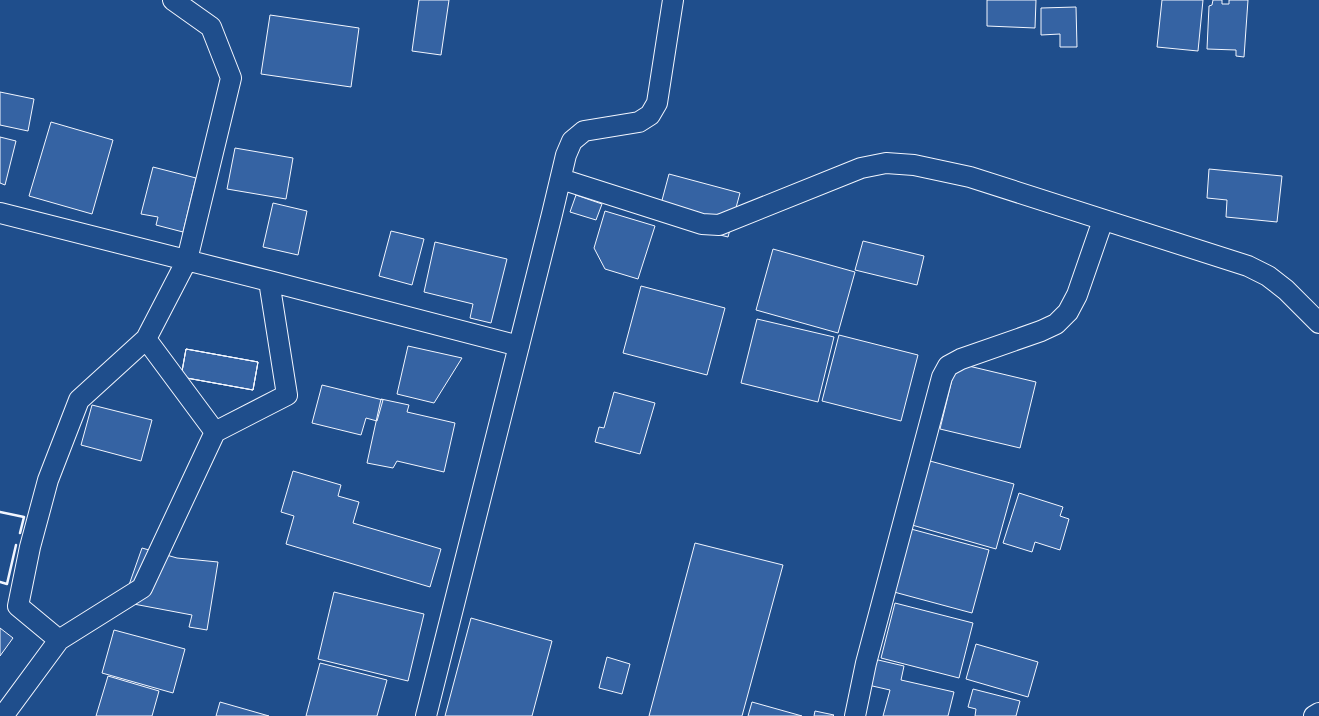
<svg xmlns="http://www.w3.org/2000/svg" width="1319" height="716" font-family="'Open Sans',sans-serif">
<rect width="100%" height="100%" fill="#1f4e8c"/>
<path fill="#3563a3" stroke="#f2f6ff" d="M419 0H449L441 55 412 51Z
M987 0H1036L1035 28 987 26Z
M1162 0H1203L1198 51 1157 47Z
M1213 0H1222V4H1229V0H1248L1244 57 1236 56V50L1207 49 1209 6 1212 5Z
M1076 7 1077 47H1060V34L1041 35V8Z
M270 15 359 28 351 87 261 74Z
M0 92 34 99 28 131 0 125Z
M51 122 113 140 92 214 29 196Z
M0 137 16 141 5 185 0 183Z
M235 148 293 158 286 199 227 189Z
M153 167 196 178 183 232 156 225 158 217 141 214Z
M1209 169 1282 176 1277 222 1226 217 1227 200 1207 198Z
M669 174 740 193 728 237 657 219Z
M576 195 602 204 596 220 570 212Z
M273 203 307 211 298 255 263 247Z
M605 211 655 226 638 279 605 269 594 248Z
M391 231 424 239 412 285 379 276Z
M863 241 924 256 917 285 855 270Z
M435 242 507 259 491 323 470 318 473 304 424 292Z
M773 249 855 272 838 333 756 310Z
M641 286 725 308 707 375 623 353Z
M757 319 834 337 818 402 741 383Z
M839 335 918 355 901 421 822 401Z
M408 346 462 358 434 403 397 394Z
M186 349 258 362 253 390 181 377Z
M186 349 258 362 253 390 181 377Z
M186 349 258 362 253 390 181 377Z
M956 363 1036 382 1020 448 940 429Z
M322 385 383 400 377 421 366 418 361 435 312 423Z
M614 392 655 403 640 454 595 442 599 427 604 428Z
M381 399 409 405 407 412 455 423 444 472 397 461 393 468 367 463Z
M92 405 152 420 141 461 81 445Z
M930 461 1014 484 996 549 912 525Z
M293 471 341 485 338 496 359 502 353 523 441 549 430 587 286 544 294 516 281 512Z
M1019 493 1063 507 1060 516 1069 519 1060 550 1035 542 1032 552 1003 543Z
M911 529 989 550 972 613 894 592Z
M695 543 783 565 742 716H649Z
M142 548 177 558 218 562 207 630 189 627 192 615 123 602Z
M334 592 424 614 408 681 318 659Z
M895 603 973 623 959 678 881 658Z
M471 618 552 641 532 716H445Z
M0 628 13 638 0 656Z
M114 630 185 649 173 693 102 673Z
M976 644 1038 662 1028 697 966 679Z
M607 657 630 664 622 694 599 688Z
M874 659 904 666 901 680 954 692 948 716H883L890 690 868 685Z
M320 663 387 680 377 716H306Z
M108 676 159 691 152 716H96Z
M973 689 1020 701 1016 716H975L976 709 968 707Z
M220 702 269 716H216Z
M752 702 802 716H748Z
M815 711 834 715 833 716H814Z"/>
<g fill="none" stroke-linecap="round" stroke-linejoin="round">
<g stroke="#f2f6ff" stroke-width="22">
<path id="street" d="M173 0 211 27 231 78 187 260 146 339 215 432
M561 179 702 224 719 225 861 168 886 163 914 165 970 177 1248 266 1268 276 1286 290 1319 323
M0 213 269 281 519 346
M59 640 18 606 30 547 48 480 79 400 146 339
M3 716 59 640 142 588 215 432 287 395 269 281
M426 716 552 214 566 155 572 141 584 131 639 122 650 115 657 103 673 0
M855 716 866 663 942 377 948 366 961 359 1041 331 1056 324 1068 312 1077 295 1103 220
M1314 716 1319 713"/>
</g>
<use href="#street" stroke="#1f4e8c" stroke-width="20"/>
<path stroke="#f2f6ff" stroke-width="2.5" d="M0 512 24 517 20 533
M0 582 7 584 16 545"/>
</g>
</svg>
